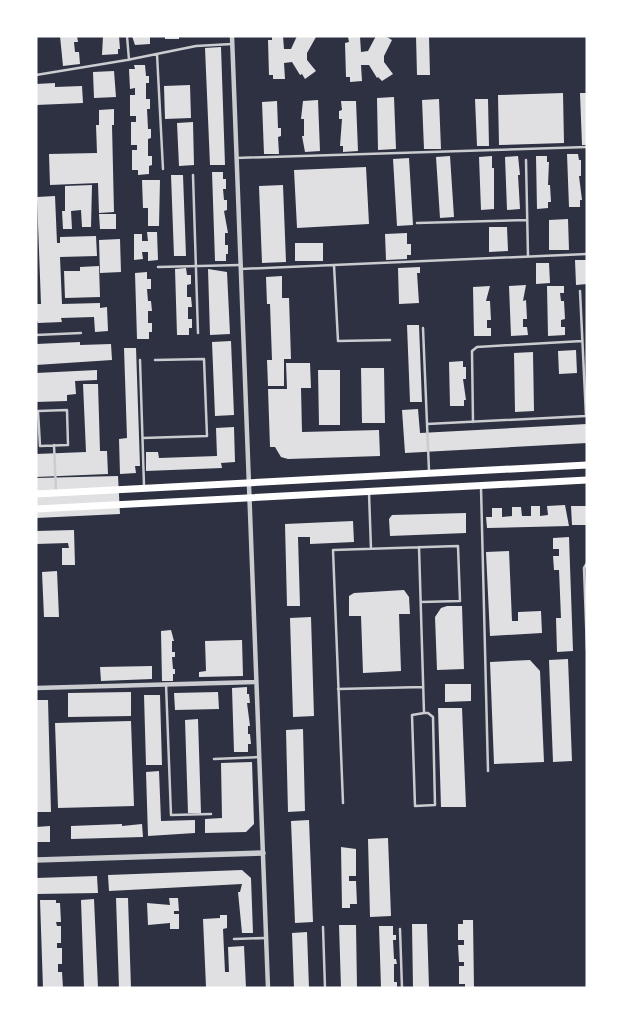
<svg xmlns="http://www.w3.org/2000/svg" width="623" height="1024" font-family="'Noto Sans',sans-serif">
<rect width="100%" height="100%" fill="#2d3142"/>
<path fill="#e0e0e3" d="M60 36H77L78 42H74L75 52H79L80 64 63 66Z
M103 36H119L120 49H118V54L102 55Z
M132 36H150V44L135 45Z
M165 36H179V39H165Z
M272 36H283L284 49H291L297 36 316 37 307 53V60L316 71 305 79 302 74 300 75 292 62 284 63 285 79H273V75H269L268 40H272Z
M376 36H385L392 40 384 56V62L393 74 382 81 378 77 377 78 369 65H361L362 81 350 82V77H346L345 43 349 42 348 37H360L361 52 368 51Z
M416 36H429L430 75H417Z
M221 47 225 165H210L205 48Z
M134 65H145L146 76H149V83H146V99H150V109H147L148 129H151V138L148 139V156H152V165L149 166V174L138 175V170H132V150H137V145H131V122H136V116H130V95H135V88L130 89 129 69H135Z
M114 71 116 97 94 98 93 72Z
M55 83V87L82 86 83 103 36 105V84Z
M190 85 191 118 165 119 164 86Z
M563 93 564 143 499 145 498 95Z
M580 93H587V145H582Z
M394 97 396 149 378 150 377 98Z
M439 99 441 149H424L422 100Z
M475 99H488L489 146H477Z
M318 100 320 151 305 152 302 136H304V119H301L303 101Z
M277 101 278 128H281V136L278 137 279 154H264L262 102Z
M341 101H356L358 151 343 152V146H340L342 119H339V111L342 110Z
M114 109V125H112L114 212 99 213 98 183 50 185 49 154 97 153 96 125H99V110Z
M193 122 194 165 179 166 177 123Z
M567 154H578L579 160H581V176H579L582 200H580V207H569Z
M450 156 454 217 440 218 436 157Z
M492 156V168H494V209L481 210 479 157Z
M518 156 520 175H518L520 209 507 210 505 157Z
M536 156H547V162H549L548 185H550L551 202H548V208L537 209Z
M409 158 413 225 397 226 393 159Z
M366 167 369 224 297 228 294 170Z
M212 172H223V179H226V189H223L224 200H227V210L224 211 228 233H225V245H228V254H226V261H215Z
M171 175H183L186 256H174Z
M142 180H160L159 226H148V208H143Z
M92 185 91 227H82L81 210 71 211 72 229H63L62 211H65V186Z
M283 185 286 262 262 263 259 186Z
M55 196 57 243H60V237L96 236 97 256 60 257 62 304 100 303V308L107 307 108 331 95 332 94 317 61 318 62 322 38 323 36 319V304H41L37 197Z
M99 214H116V229H100Z
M568 219 569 250H549V220Z
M489 227H507L508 251 489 252Z
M147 232H157L158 260 148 261V252H142L143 259 134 260V234H142V241H148Z
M407 233V244H411V255H407V259L386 260 385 234Z
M120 239 121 272 100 273 99 240Z
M295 243H323V261H295Z
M575 260H587V284L576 285Z
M536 263H549L550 283 536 284Z
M99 266 100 297 65 298 64 271H80V267Z
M420 267V273H417L419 303 399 304 398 268Z
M186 268 187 275H191V284L187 285V297H191L192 307H188V319H192V328H189V335H177L175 269Z
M208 269 227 272 230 334 210 335Z
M147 272V279H151V289H147L148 301H151L152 311H148V323H152V332H149V339H137L135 273Z
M282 276V298H289L291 359H284V386H268L267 360H272L270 304H267L266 277Z
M526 285 523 301 526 300 527 319H523V327H527L528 335 511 336 509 286Z
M490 286 486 301H490L491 320H487V328H491V336H474L473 287Z
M547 286H564V293H560L561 301H564L565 319 561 320V327H565V335L548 336Z
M407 325H419L422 402H410Z
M231 341 234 415 215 416 212 342Z
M80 342V345L111 344 112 360 36 365V344Z
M124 348H136L140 466H135L136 473 120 474 119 439 127 438Z
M576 350 577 373 559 374 558 351Z
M533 352 534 411 515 412 514 353Z
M463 361V367H466V379H463L466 400H464V406H450L449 362Z
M286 363H310L311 388H301L302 432 379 430 380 456 288 459 281 457 275 447H270L268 389H287Z
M361 368H384L385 423H362Z
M97 370V380L75 381 76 394 67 395V401L36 402V373Z
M318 370H340V425H319Z
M83 384H98L100 451H107L108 474 36 477V454L86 452Z
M418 409 420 433 587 424V443L405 453 402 410Z
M234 427 235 462 221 463 222 468 146 471V452H158L159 458 217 456 216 428Z
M118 476 120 514 36 518V478Z
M565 505 569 526 487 528 486 517H492V508H502V517L512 516V507H521L522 516H531V506H540V516L548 515 547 506Z
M571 506H587V525H572Z
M466 513V533L390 536 389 519 392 515Z
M353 521 354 542 310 544V537H298L300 606H287L285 524Z
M74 530 75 565H62V548H69L68 543 36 544V531Z
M569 537 573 651 557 652 556 618H561L559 570H554L553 556H559V549H553V538Z
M509 551 512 621H518V612L541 611 542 633 490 636 486 552Z
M57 571 59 617H44L42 572Z
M404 590 409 597 410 614H399L401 671 363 673 361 616H349V596L354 593Z
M447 606H462L464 669 437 670 435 617 441 608Z
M311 617 314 716 293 717 290 618Z
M171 630 174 641H172V652H175V657H172L173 669H175V674H173V681H162L161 631Z
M242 640 243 676 199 677V672L206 671 205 641Z
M568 659 572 761 553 762 549 660Z
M530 660 540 671 544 762 494 764 490 662Z
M152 666V679L101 681 100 667Z
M445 684H471V701L445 702Z
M247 687V694H249L250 703H247L250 726H248V734H250L251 744H248V752H234L232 688Z
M131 692V716L68 717V693Z
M218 692 219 709 175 710 174 693Z
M144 695H160L162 765H146Z
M36 700H48L51 812H36Z
M438 708H462L466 807H441Z
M198 719 201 813H188L185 720Z
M131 721 134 806 58 808 55 723Z
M303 729 305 811 288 812 286 730Z
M252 762 254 824 246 832 205 833V819L222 818 221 763Z
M159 771 161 821 195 820V833L148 836 146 772Z
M309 820 313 922 295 923 291 821Z
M122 824V826L142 824 143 837 71 839V826Z
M50 826V842H36V827Z
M388 838 391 916 370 917 368 839Z
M341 847 356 849V876H349V881H356L357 904H350V908H342Z
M242 870 251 878 253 933H242L238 892H240L242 884 109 891 108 875Z
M97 876 98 893 36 894V878Z
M116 898H128L131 988H119Z
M169 898H178L179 911H174V914H179V929H170V923L148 925 147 903 170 905Z
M94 899 98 988H84L81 900Z
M40 900H56V903H60L61 922H56L57 926H61V943H57V948H62V964H58V972H62L63 988H43Z
M220 915H227V928L223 929 225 972H229L228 947 244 946 246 988 206 987 203 919 220 918Z
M463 920H473L474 988H465V984H459V966H464V962H459L458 945H464V940H458V924H463Z
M412 924H427L429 988H413Z
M339 925H356L357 988H341Z
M379 926H393V935H396V940H393L394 959H396L397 964H394V982H397V987L394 988H381Z
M307 932 309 988H294L292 933Z"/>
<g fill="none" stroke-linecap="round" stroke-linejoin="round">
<path stroke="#caccd0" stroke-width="2.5" d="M127 36 129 60
M157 54 163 169
M36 75 127 60 196 46 232 44
M236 158 587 147
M526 160 528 256
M193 175 198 333
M417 223 527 220
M334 265 338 341 390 340
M158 267 240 265
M241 269 587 254
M423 328 429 471
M36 335 81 333
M140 360 144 486
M67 410 68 445 40 446 38 411Z
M473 422 472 351 477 347 582 341
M427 424 586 416 580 291
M143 438 207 436 204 359 155 360
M54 445 56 491
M481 487 488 771
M369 493 371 549
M419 547 424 713 412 715 415 806 435 805 433 717 428 713H424
M587 563 584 568 587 650
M166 684 171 815 211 814
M338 689 423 687
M214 759 259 757
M343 803 333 550 458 546 460 601 421 602
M323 927 325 988
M400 929 402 988
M234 939 266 938"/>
<path stroke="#caccd0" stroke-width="4.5" d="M232 36 268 988
M36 688 256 682"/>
<path stroke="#caccd0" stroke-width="5.5" d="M36 860 263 853"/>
<path stroke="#fff" stroke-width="7" d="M36 494 587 465
M36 509 587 480"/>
</g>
<rect width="623" height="1024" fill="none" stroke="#ffffff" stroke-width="75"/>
</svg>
